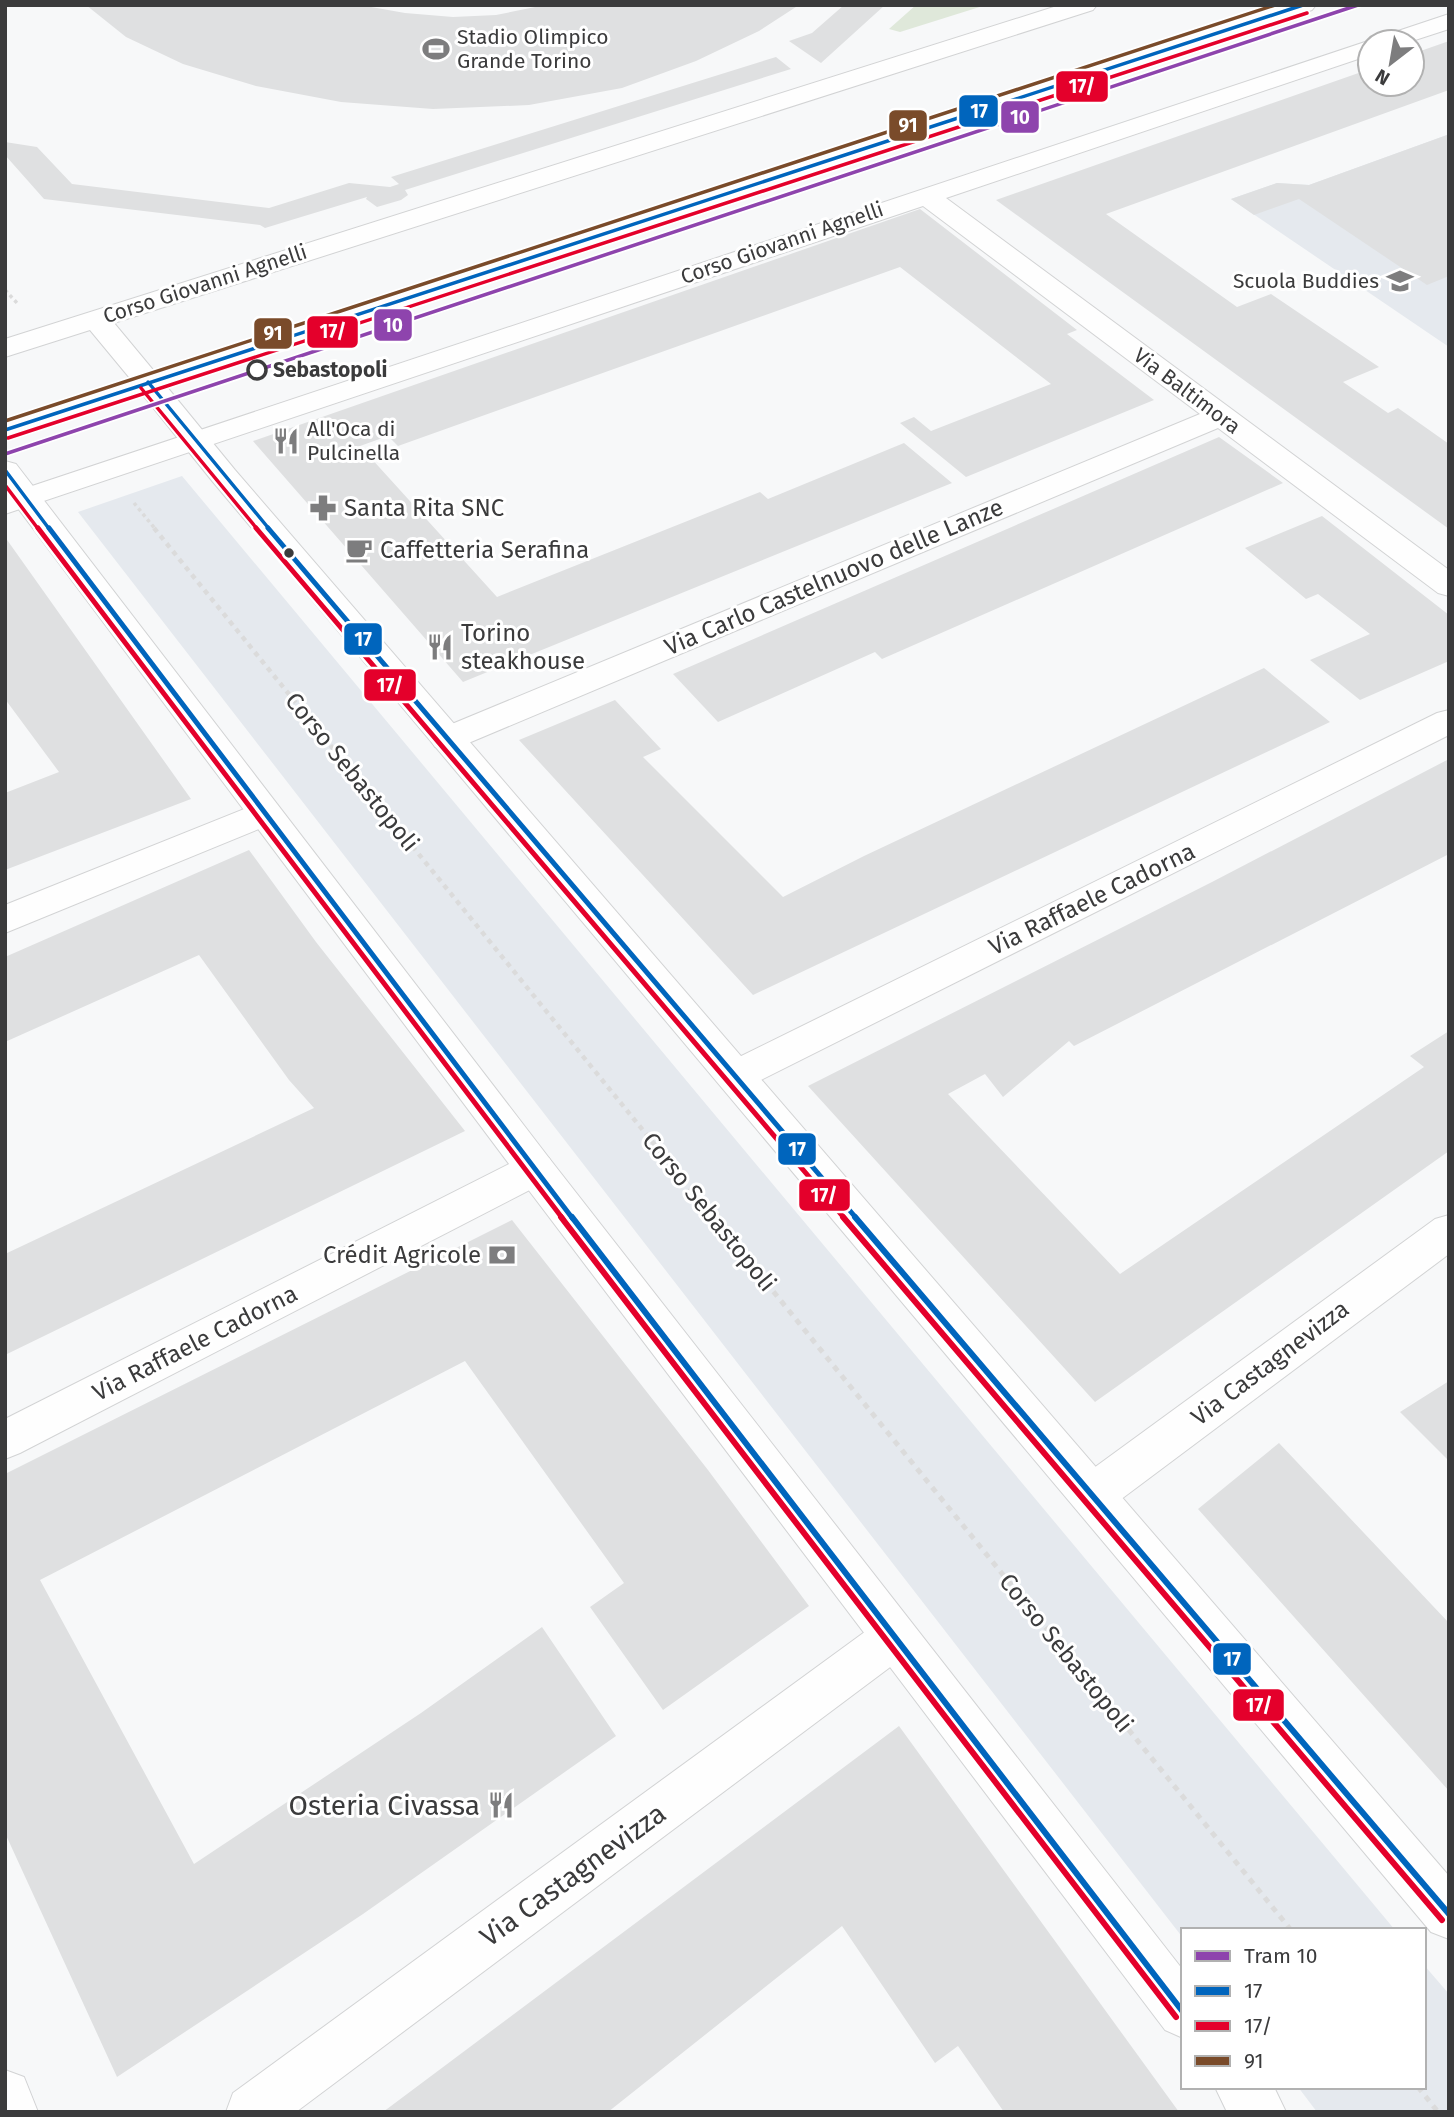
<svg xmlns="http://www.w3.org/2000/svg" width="1454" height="2117" font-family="'Fira Sans',sans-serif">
<rect width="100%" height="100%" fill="#f7f8f9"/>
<path fill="#e5e9ee" d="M1447 135 1449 347 1231 199 1277 183 1309 185Z
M182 476 1395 1930H1183V1938L78 512Z
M1424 1965 1449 1994V2112H1317L1298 2087H1424Z"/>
<path fill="#dfe8da" d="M916 5H986L900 32 889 29Z"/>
<path fill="#dfe0e1" d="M86 5H360L405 13 453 17 496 15 545 5H799L759 31 696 61 622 88 529 105 433 109 341 102 256 86 183 64 126 37Z
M844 5H885L821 63 789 41 812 33Z
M1449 41V90L1106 214 1237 307 1271 294 1379 367 1343 382 1388 413 1398 408 1449 444V529L996 200 1370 69V84H1412V54Z
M776 57 791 69 405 190 408 195 401 200 377 207 366 199 367 197 265 228 260 225 44 199 5 155V142L37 147 72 184 269 208 349 183 390 187 399 184 391 177Z
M1447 135 1449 276 1427 285 1299 199 1254 215 1231 199 1277 183 1309 185Z
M920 209 1077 330 1067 334 1154 400 966 477 900 423 914 417 931 431 1051 384 900 267 398 446 388 436 360 446 497 597 760 492 768 499 904 443 952 483 463 682 253 441Z
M1219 437 1283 483 882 659 875 652 718 722 673 674Z
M1322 516 1449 615V661L1360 700 1310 660 1370 634 1318 594 1306 599 1245 548Z
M5 537 191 799 5 870V793L59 772 5 699Z
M1264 668 1330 722 753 995 519 740 615 700 661 749 643 757 783 897 864 856Z
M1449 759V854L1074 1046 1069 1041 1003 1097 985 1074 948 1094 1120 1274 1424 1067 1410 1056 1449 1031V1151L1095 1402 808 1086 1212 882Z
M249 850 316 942 465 1131 5 1355V1254L314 1108 289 1080 199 955 5 1042V957Z
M512 1220 708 1470 809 1606 663 1710 590 1607 624 1583 465 1361 40 1580 194 1864 421 1713 542 1627 616 1736 363 1914 117 2077 5 1833V1474Z
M1449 1381V1461L1400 1412Z
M1279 1443 1449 1623V1791L1198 1509Z
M899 1726 1179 2112H1004L958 2046 935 2063 842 1926 608 2112H383Z"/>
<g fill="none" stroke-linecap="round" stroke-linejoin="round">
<g stroke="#d2d3d4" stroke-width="2">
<path id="street" d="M1060 5H1097L1093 10 114 323 163 382 158 388 148 391 138 388 90 330 5 357V339Z
M1449 14V29L1409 42H1370V55L946 198 1449 570V596L1438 593 1218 428 459 747 447 750 435 747 430 739 435 731 1200 414 923 206 5 514V495Z
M1449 710V735L749 1086 735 1091 721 1086 716 1076 721 1066 1437 713Z
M264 801 276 804 282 813 276 822 5 933V905Z
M535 1153 549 1158 555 1169 549 1180 20 1453 5 1459V1419L521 1158Z
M1449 1215V1254L1108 1509 1092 1514 1076 1509 1070 1495 1076 1481 1435 1219Z
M893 1617 909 1623 916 1638 909 1653 296 2112H226L233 2093 877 1623Z
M5 2070 24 2077 38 2112H5Z"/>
</g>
<g stroke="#d2d3d4" stroke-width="2">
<path id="secondary" d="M1279 5H1316L1312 10 167 387 235 470 1449 1876V1939L1431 1932 213 482 143 395 5 439V420Z
M5 461 16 464 549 1158 1183 1970V2038L1165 2030 521 1180 5 491Z
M1215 2087H1274L1286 2112H1227Z"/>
</g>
<path stroke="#dbdbdb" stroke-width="3.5" stroke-dasharray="3.5 3.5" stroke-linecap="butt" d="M5 290 18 304
M134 503 156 530"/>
<path stroke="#dbdbdb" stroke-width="4.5" stroke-dasharray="5 5" stroke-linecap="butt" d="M154 528 715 1219"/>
<path stroke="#dbdbdb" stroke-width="5" stroke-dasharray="6 6" stroke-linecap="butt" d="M713 1217 1291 1930
M1418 2087 1438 2112"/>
<use href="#street" fill="#fefefe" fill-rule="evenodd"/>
<use href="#secondary" fill="#fefefe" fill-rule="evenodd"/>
<g stroke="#fff" stroke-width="7">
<path id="bus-1-far2" d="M148 382 270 530
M5 430 1303 5
M5 470 50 530"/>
</g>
<g stroke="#fff" stroke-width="10">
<path id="bus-1-far1" d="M49 528 573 1219
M268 528 857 1219"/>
</g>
<g stroke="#fff" stroke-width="11">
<path id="bus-1" d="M572 1217 1183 2012
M855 1217 1449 1914"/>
</g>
<g stroke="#fff" stroke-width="7">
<path id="bus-2-far2" d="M141 388 258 530
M8 438 1307 13
M5 485 39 530"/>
</g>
<g stroke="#fff" stroke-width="10">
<path id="bus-2-far1" d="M38 528 563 1219
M256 528 845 1219"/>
</g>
<g stroke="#fff" stroke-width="11">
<path id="bus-2" d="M561 1217 1176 2017
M843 1217 1442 1920"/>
</g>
<g stroke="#fff" stroke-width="7">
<path id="bus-3" d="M5 421 1275 5"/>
</g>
<use href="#bus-1-far2" stroke="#0065bd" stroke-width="3.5"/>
<use href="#bus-1-far1" stroke="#0065bd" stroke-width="5"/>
<use href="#bus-1" stroke="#0065bd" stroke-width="6"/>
<use href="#bus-2-far2" stroke="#e4002b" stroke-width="3.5"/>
<use href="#bus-2-far1" stroke="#e4002b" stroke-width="5"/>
<use href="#bus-2" stroke="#e4002b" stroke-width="6"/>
<use href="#bus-3" stroke="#7a4b2a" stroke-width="3.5"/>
<g stroke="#fff" stroke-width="7">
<path id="tram-1" d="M5 454 1358 5"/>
</g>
<use href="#tram-1" stroke="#8e44ad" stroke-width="3.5"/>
</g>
<defs>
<g id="stadium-bare" transform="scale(2.1)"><path d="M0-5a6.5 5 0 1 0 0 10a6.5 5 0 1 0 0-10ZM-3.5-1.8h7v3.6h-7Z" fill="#7d7d7e" stroke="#fff" stroke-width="2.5" paint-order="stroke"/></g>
<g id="school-bare" transform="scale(2.1)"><path d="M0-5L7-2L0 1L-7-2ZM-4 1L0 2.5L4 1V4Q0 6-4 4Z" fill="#7d7d7e" stroke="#fff" stroke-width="2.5" paint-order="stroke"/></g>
<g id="restaurant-bare" transform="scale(2.1)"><path d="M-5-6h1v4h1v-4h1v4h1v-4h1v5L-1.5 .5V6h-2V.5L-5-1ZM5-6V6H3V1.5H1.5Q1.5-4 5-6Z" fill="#7d7d7e" stroke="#fff" stroke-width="2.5" paint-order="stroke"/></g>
<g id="pharmacy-bare" transform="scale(2.1)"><path d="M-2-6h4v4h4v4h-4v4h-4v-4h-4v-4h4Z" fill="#7d7d7e" stroke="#fff" stroke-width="2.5" paint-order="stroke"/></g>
<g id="cafe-bare" transform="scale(2.1)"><path d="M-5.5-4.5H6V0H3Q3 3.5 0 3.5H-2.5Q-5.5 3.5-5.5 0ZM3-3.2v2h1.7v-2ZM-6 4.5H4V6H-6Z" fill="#7d7d7e" stroke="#fff" stroke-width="2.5" paint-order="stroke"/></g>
<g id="bank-bare" transform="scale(2.1)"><path d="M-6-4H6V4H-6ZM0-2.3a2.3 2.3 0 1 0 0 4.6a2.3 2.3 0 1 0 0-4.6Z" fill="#7d7d7e" stroke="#fff" stroke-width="2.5" paint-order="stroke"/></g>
</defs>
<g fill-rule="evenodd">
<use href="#stadium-bare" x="436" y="49"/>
<use href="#school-bare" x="1400" y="281"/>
<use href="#restaurant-bare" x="286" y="441"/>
<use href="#pharmacy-bare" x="323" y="508"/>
<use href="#cafe-bare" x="359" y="550"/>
<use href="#restaurant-bare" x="440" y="647"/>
<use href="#bank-bare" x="502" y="1255"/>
<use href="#restaurant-bare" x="501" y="1805"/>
</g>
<circle fill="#fff" stroke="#3b3b3c" stroke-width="3.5" cx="257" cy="370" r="9"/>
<circle fill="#3b3b3c" stroke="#fff" stroke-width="2.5" cx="289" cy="553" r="6"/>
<g text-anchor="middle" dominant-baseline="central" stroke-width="6" stroke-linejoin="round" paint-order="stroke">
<g font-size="21" fill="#3b3b3c" stroke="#fff" text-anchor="start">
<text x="457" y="37">Stadio Olimpico<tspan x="457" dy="24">Grande Torino</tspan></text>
<text x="1379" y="281" text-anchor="end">Scuola Buddies</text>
<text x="307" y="429">All'Oca di<tspan x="307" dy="24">Pulcinella</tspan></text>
</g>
<g font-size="21" fill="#3b3b3c" stroke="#fff">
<text transform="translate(782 243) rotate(-19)">Corso Giovanni Agnelli</text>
<text transform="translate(205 284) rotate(-18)">Corso Giovanni Agnelli</text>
<text transform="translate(1187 391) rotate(37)">Via Baltimora</text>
</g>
<g font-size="21" font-weight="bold" fill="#3b3b3c" stroke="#fff" text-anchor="start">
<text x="273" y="370">Sebastopoli</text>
</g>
<g font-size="24" fill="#3b3b3c" stroke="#fff" text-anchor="start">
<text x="344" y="508">Santa Rita SNC</text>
<text x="380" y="550">Caffetteria Serafina</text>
<text x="461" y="633">Torino<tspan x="461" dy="28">steakhouse</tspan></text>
<text x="481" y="1255" text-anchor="end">Crédit Agricole</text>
</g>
<g font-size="24" fill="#3b3b3c" stroke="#fff">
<text transform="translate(834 577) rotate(-23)">Via Carlo Castelnuovo delle Lanze</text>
<text transform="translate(352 772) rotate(51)">Corso Sebastopoli</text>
<text transform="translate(1092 899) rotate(-26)">Via Raffaele Cadorna</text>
<text transform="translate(709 1212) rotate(51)">Corso Sebastopoli</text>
<text transform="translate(195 1343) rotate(-27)">Via Raffaele Cadorna</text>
<text transform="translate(1270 1363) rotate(-37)">Via Castagnevizza</text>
<text transform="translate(1066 1653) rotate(51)">Corso Sebastopoli</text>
</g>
<g font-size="28" fill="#3b3b3c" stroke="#fff" text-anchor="end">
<text x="480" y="1805">Osteria Civassa</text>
</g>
<g font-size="28" fill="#3b3b3c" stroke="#fff">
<text transform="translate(573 1875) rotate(-36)">Via Castagnevizza</text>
</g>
</g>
<g stroke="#fff" stroke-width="2.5">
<rect x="1055" y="70" width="54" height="33" rx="7" fill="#e4002b"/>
<rect x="958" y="94" width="41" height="34" rx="7" fill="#0065bd"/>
<rect x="1000" y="100" width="40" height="34" rx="7" fill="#8e44ad"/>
<rect x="888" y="109" width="40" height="33" rx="7" fill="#7a4b2a"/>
<rect x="373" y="308" width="40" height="34" rx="7" fill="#8e44ad"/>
<rect x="306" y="315" width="53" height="34" rx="7" fill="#e4002b"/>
<rect x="253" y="317" width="40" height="33" rx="7" fill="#7a4b2a"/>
<rect x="343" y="622" width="40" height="34" rx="7" fill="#0065bd"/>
<rect x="363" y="668" width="54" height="34" rx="7" fill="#e4002b"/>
<rect x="777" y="1132" width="40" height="34" rx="7" fill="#0065bd"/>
<rect x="798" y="1178" width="53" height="34" rx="7" fill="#e4002b"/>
<rect x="1212" y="1642" width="40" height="34" rx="7" fill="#0065bd"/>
<rect x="1232" y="1688" width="53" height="34" rx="7" fill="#e4002b"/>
</g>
<g font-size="19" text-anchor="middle" font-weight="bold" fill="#fff">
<text x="1082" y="93">17/</text>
<text x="979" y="118">17</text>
<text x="1020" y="124">10</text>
<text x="908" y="132">91</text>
<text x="393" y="332">10</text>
<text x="333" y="338">17/</text>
<text x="273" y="340">91</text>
<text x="363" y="646">17</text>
<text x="390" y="692">17/</text>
<text x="797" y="1156">17</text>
<text x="824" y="1202">17/</text>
<text x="1232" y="1666">17</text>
<text x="1259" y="1712">17/</text>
</g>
<rect width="1454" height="2117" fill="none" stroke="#3b3b3c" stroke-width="14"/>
<rect x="1181" y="1928" width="245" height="161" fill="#ffffff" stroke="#b1b1b1" stroke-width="2"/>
<rect x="1195" y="1951" width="35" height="10" fill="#8e44ad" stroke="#b1b1b1" stroke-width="2"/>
<text x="1244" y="1963" font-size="21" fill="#3b3b3c">Tram 10</text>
<rect x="1195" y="1986" width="35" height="10" fill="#0065bd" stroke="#b1b1b1" stroke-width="2"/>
<text x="1244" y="1998" font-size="21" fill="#3b3b3c">17</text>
<rect x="1195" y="2021" width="35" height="10" fill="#e4002b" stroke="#b1b1b1" stroke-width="2"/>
<text x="1244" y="2033" font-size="21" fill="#3b3b3c">17/</text>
<rect x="1195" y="2056" width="35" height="10" fill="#7a4b2a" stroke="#b1b1b1" stroke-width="2"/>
<text x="1244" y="2068" font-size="21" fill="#3b3b3c">91</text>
<g transform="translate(1391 63) rotate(211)"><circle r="33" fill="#ffffff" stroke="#b1b1b1" stroke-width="2"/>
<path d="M0-5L12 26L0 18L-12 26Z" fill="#7d7d7e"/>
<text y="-10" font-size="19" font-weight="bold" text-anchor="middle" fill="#3b3b3c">N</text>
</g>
</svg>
